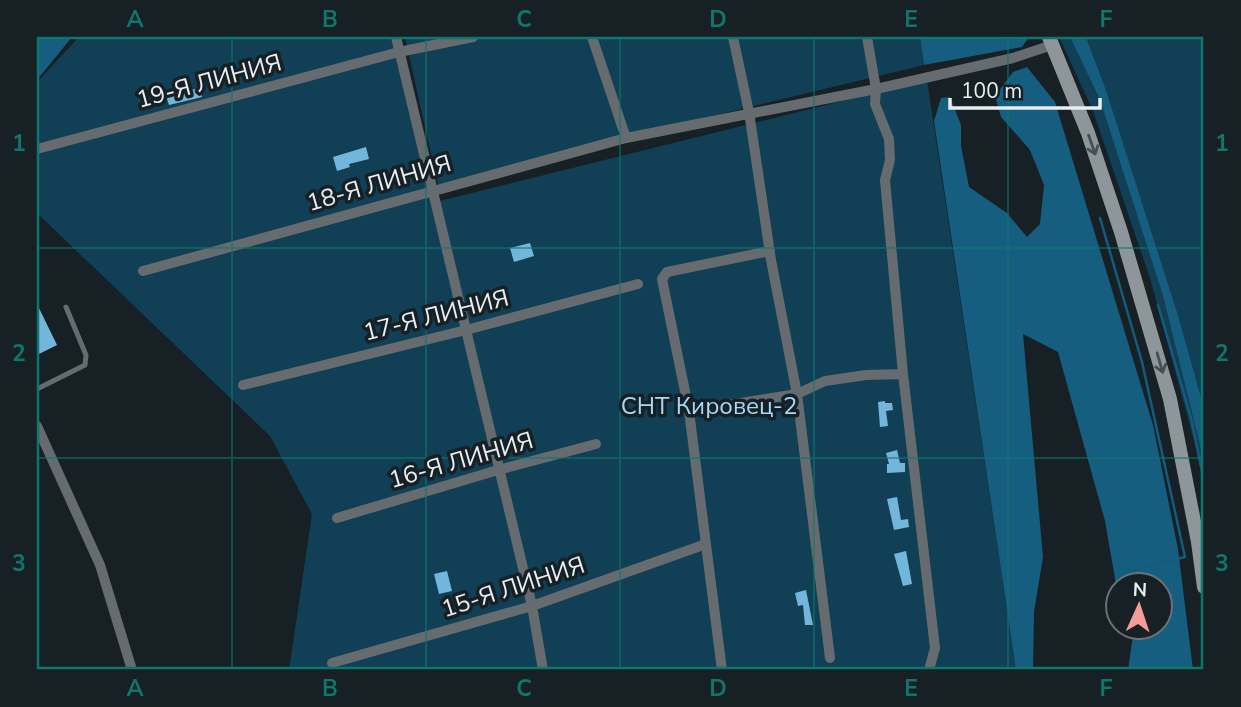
<svg xmlns="http://www.w3.org/2000/svg" width="1241" height="707" font-family="'Nunito Sans',sans-serif">
<rect width="100%" height="100%" fill="#162025"/>
<path fill="#114056" d="M79 37H395L432 203 927 80 1016 670H289L312 514 270 436 37 213V82Z
M405 37H920L924 65 634 135 439 190Z
M1059 37H1070L1100 100 1163 296 1204 462V493L1198 455 1150 278 1093 111Z
M1086 37H1204V411L1178 315 1106 90Z"/>
<path fill="#155e7f" d="M41 37H72L37 80V42Z
M920 37H1029L1022 47 924 65Z
M1070 37H1086L1106 90 1178 315 1203 405 1204 462 1163 296 1100 100Z
M1027 67 1055 102 1153 425 1178 549 1193 670H1128L1133 635 1129 627 1160 626V584H1118V596L1105 521 1058 352 1023 334 1043 557 1034 612 1033 670H1016L934 121 941 98 950 97 961 125V146L969 187 1007 213 1027 237 1040 224 1044 185 1030 150 1001 117 995 96 1013 72Z"/>
<g fill="none" stroke-linecap="round" stroke-linejoin="round">
<path stroke="#125c7d" stroke-width="2.5" d="M1100 218 1142 362 1185 557 1128 571
M1158 305 1191 418 1204 481"/>
</g>
<path fill="#73b6db" d="M199 88 202 97 169 105 166 96Z
M366 147 369 159 349 164 350 167 337 171 333 157Z
M530 243 534 256 514 262 510 248Z
M37 304 57 345 37 355Z
M885 401V403H892L893 410 886 411 888 426 880 427 878 402Z
M897 450 900 463H905V472L887 473V464H889L886 453Z
M897 497 901 520 908 519 909 527 894 530 887 499Z
M906 551 912 584 903 586 894 554Z
M447 571 452 591 439 594 434 574Z
M806 590 813 625H805L803 605 798 606 795 593Z"/>
<g fill="none" stroke-linecap="round" stroke-linejoin="round">
<path stroke="#656b6e" stroke-width="5" d="M37 389 85 365 86 355 66 307"/>
<path stroke="#656b6e" stroke-width="10" d="M396 37 532 606 543 670
M592 37 626 138
M733 37 749 112 771 260 797 394 830 658
M867 37 876 89 875 104 889 139 890 160 885 180 903 374 935 648 929 670
M37 149 399 52 473 37
M143 271 626 138 876 89 1013 58 1052 45
M243 385 466 330 638 284
M689 411 797 394 825 381 866 375 903 374
M37 426 100 565 132 670
M337 518 498 470 596 444
M332 663 532 606 706 544
M722 670 689 411 662 279 667 272 770 251"/>
<path stroke="#8e969b" stroke-width="14" d="M1049 37 1088 133 1121 232 1170 399 1198 542 1204 587"/>
</g>
<defs><path id="oneway-shaft" d="M-6 0H5M1.5-3L5.5 0L1.5 3" fill="none" stroke-width="1.6" stroke-linecap="round" stroke-linejoin="round" transform="scale(1.75)"/></defs>
<g stroke="#464f54">
<use href="#oneway-shaft" transform="translate(1092 145) rotate(71)"/>
<use href="#oneway-shaft" transform="translate(1160 363) rotate(74)"/>
</g>
<path fill="none" stroke="#0f766e" stroke-width="2" stroke-opacity="0.55" d="M232 37V670M426 37V670M620 37V670M814 37V670M1008 37V670M37 248H1204M37 458H1204"/>
<g text-anchor="middle" dominant-baseline="central" stroke-width="7" stroke-linejoin="round" paint-order="stroke">
<g font-size="24" fill="#e8eef2" stroke="#162025">
<text transform="translate(209 81) rotate(-15)">19-Я ЛИНИЯ</text>
<text transform="translate(379 183) rotate(-16)">18-Я ЛИНИЯ</text>
<text transform="translate(436 315) rotate(-14)">17-Я ЛИНИЯ</text>
<text transform="translate(461 460) rotate(-16)">16-Я ЛИНИЯ</text>
<text transform="translate(513 587) rotate(-18)">15-Я ЛИНИЯ</text>
</g>
<g font-size="24" fill="#a4daf8" stroke="#162025">
<text x="709" y="406">СНТ Кировец-2</text>
</g>
</g>
<rect width="1241" height="707" fill="none" stroke="#162025" stroke-width="77"/>
<g transform="translate(1139 606) rotate(3)"><circle r="33" fill="#162025" stroke="#6a7277" stroke-width="2"/>
<path d="M0-5L12 26L0 18L-12 26Z" fill="#f59c96"/>
<text y="-10" font-size="19" font-weight="bold" text-anchor="middle" fill="#e8eef2">N</text>
</g>
<path d="M950 98v10h150v-10" fill="none" stroke="#e8eef2" stroke-width="3.5"/>
<text x="961" y="98" font-size="21" fill="#e8eef2" stroke="#162025" stroke-width="5" paint-order="stroke">100 m</text>
<rect x="38" y="38" width="1164" height="630" fill="none" stroke="#0f766e" stroke-width="2.5"/>
<g font-size="23" text-anchor="middle" font-weight="bold" fill="#0f766e">
<text x="135" y="27">A</text>
<text x="330" y="27">B</text>
<text x="524" y="27">C</text>
<text x="718" y="27">D</text>
<text x="911" y="27">E</text>
<text x="1106" y="27">F</text>
<text x="19" y="151">1</text>
<text x="1222" y="151">1</text>
<text x="19" y="361">2</text>
<text x="1222" y="361">2</text>
<text x="19" y="571">3</text>
<text x="1222" y="571">3</text>
<text x="135" y="696">A</text>
<text x="330" y="696">B</text>
<text x="524" y="696">C</text>
<text x="718" y="696">D</text>
<text x="911" y="696">E</text>
<text x="1106" y="696">F</text>
</g>
</svg>
